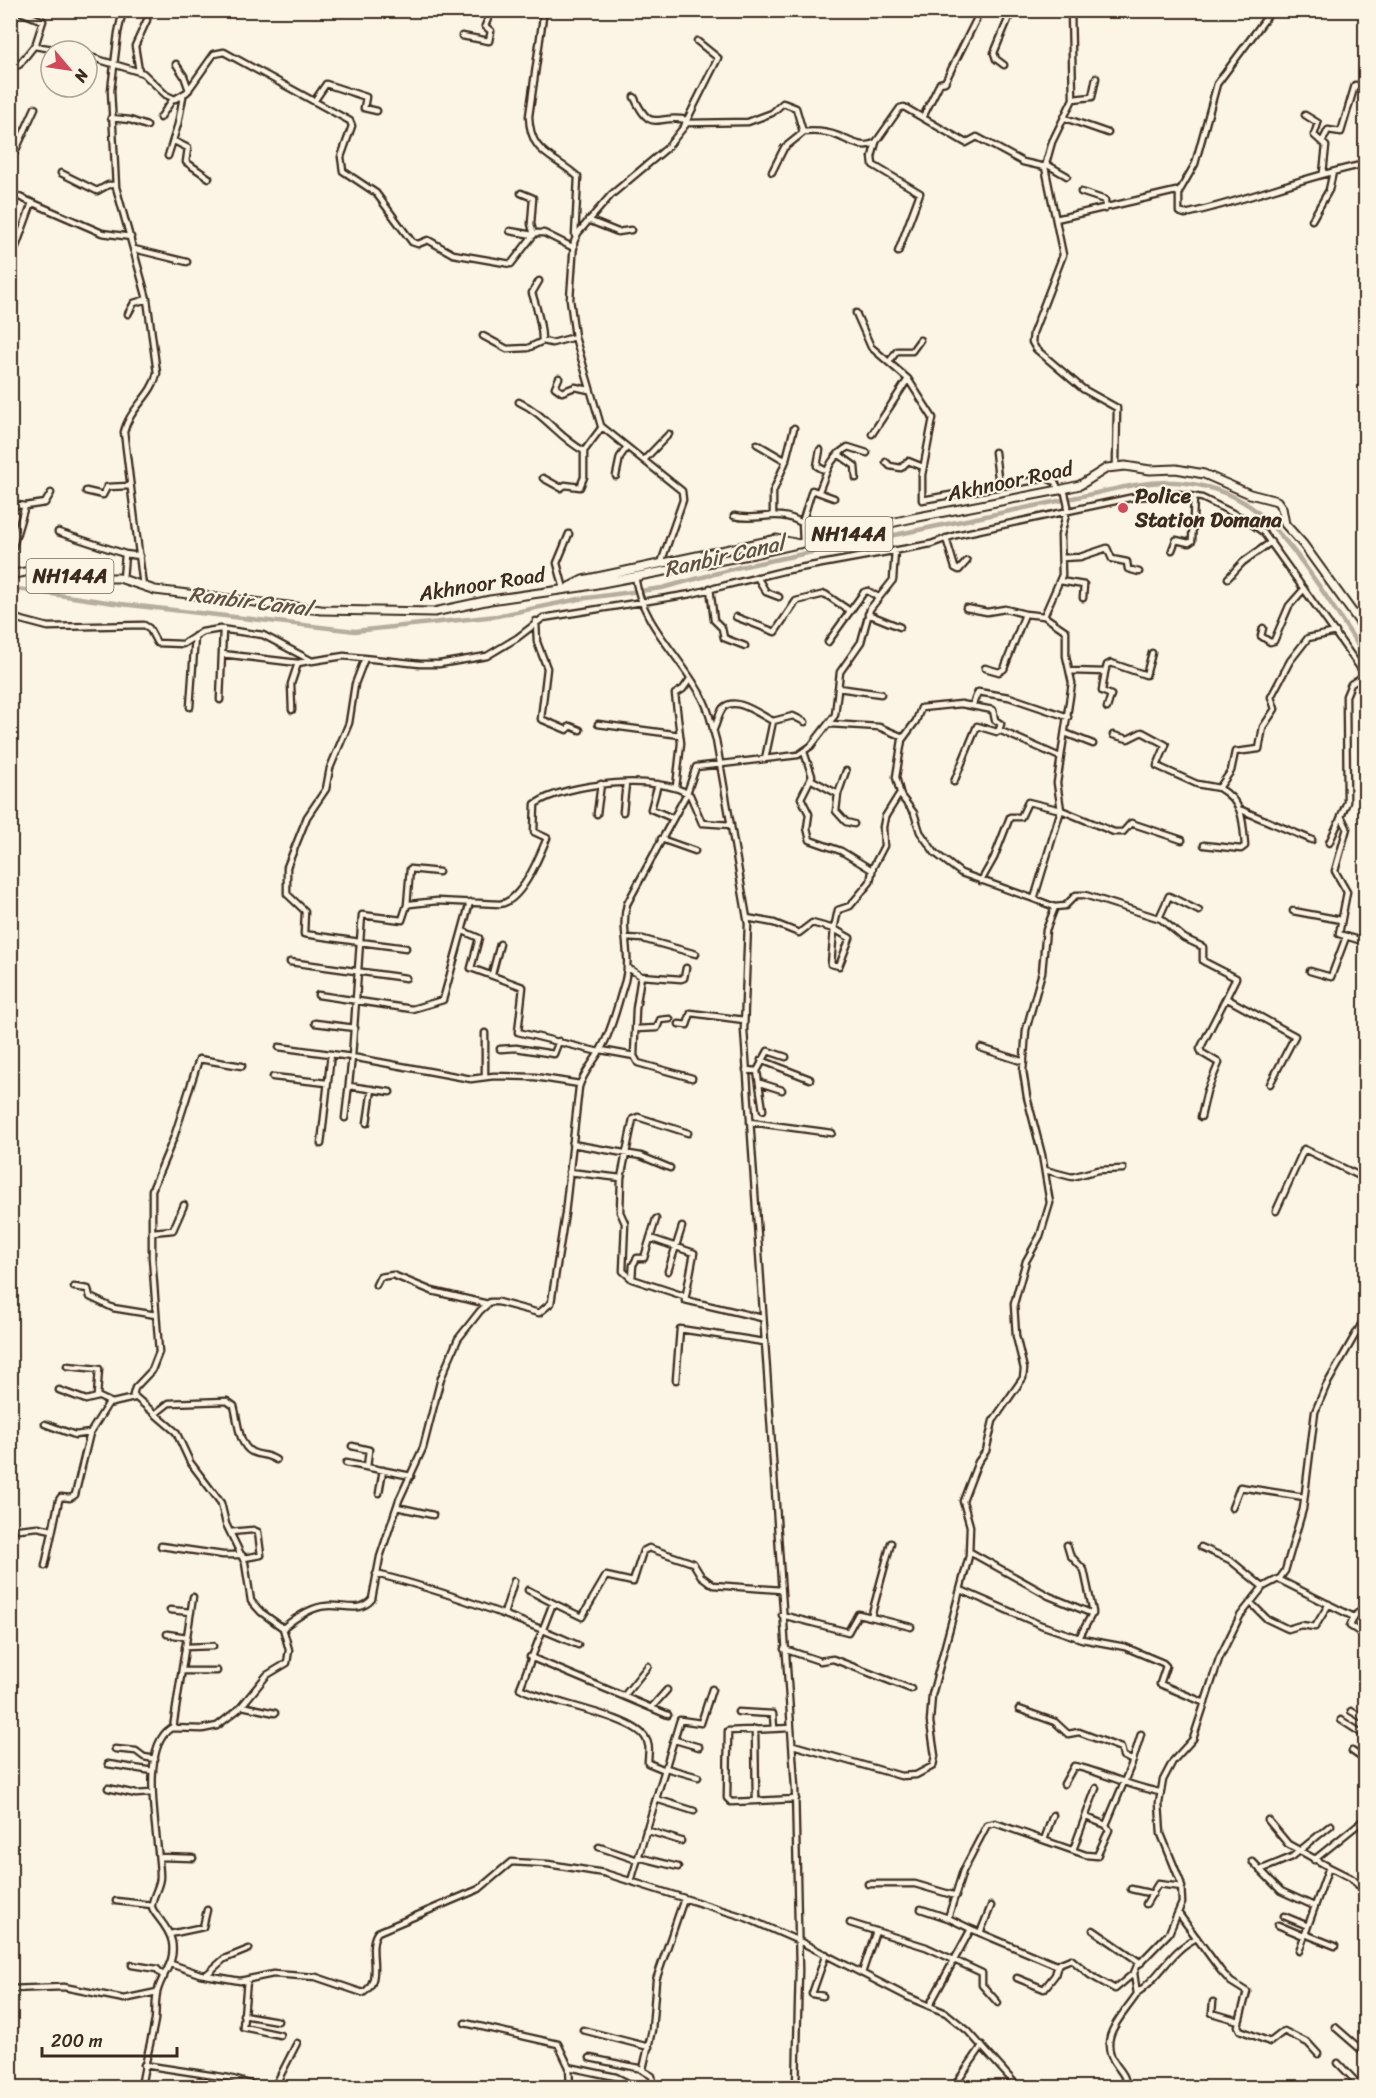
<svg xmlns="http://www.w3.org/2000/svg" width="1376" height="2098" font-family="Sriracha,sans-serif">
<rect width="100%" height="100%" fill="#fcf5e5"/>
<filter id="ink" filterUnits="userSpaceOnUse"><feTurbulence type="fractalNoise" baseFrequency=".0167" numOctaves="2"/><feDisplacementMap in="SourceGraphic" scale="12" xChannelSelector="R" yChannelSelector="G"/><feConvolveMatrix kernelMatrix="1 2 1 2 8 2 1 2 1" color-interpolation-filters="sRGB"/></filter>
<g filter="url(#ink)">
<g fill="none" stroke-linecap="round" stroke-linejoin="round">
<path stroke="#b7ad9e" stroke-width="4.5" d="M10 588 121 604 355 631 497 616 579 599 662 588 740 567 1092 494C1119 488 1146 481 1174 482 1201 483 1234 493 1255 510 1295 542 1337 614 1366 657"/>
<g stroke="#3b2a1e" stroke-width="9">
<path id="minor" d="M16 10 43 21 35 46
M123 10 118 33 111 90 116 187 147 299 157 373C153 395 129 409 124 432L143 586
M544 10 529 116C530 155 554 155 578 177L575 236
M1071 10 1073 99 1052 142 1045 167 1063 255 1033 333 1032 342 1036 349 1083 389 1117 408 1116 465
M462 36 489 41 491 31 485 26 490 14 497 10
M87 56 143 73 166 95 175 99 187 92 214 54 224 52 350 121 352 126 341 157 343 171 376 193 412 242 418 244 428 240 453 254 511 264 535 233H544L574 248
M10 63 19 65 34 46 66 51
M176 64 184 76 189 90
M1004 65 996 59 994 53 1012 10
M139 71 135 46 147 20
M634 97C652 136 656 113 687 120
M1073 99 1092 97 1096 78
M315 100 326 84 366 97 364 108 377 111
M1305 115 1318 123 1314 135 1326 146 1323 173
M923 117 940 83 945 82 976 20
M111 118 130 120 147 126
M160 118 173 99
M1065 118 1108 133
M685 124 718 58 697 41
M174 141 188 148 186 162 209 178
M876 142 872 157 873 165 920 193 898 252
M1322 142 1328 130 1341 132 1355 85 1366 87
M168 156 178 124 183 97
M10 163 35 108
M1046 164 1067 176
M772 172 784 148 804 132
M61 173 97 191 108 185H116
M1081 192 1105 200V209
M1179 192 1195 164 1217 84 1272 10
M10 193 102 233 131 237
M521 193 533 198 531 224 534 235
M1056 219 1176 191 1179 194V212L1185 214C1246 201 1304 176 1366 164
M588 220 618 232 631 230
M1312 220 1329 190 1333 172
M510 231 533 235
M134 249 187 262
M10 263 32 203
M539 281 532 293C537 308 542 326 542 341
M856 313 871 347 908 379 933 418 922 475V500L1047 478 1055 482 1059 490
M128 314 134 303 147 299
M483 336 507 349 528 348 543 341 552 343 575 337
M889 362 897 351H912L920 340
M559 378 555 387 562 392 575 387 589 390
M519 402C545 414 559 438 584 451
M872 434 908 379
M757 444 786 461
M820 450 817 466 826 471
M995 452 999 486
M838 454 855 466 856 478
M644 460 669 434
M886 462 890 466 901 468 908 461 923 467
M616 476 620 457 627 447
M543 478 561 488 565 485 580 487 584 477V451L602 427
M86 491 103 495 107 487 129 486
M819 491C827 472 829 458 848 447L867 453
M10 504 25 506 45 503 51 493
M773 514V492L785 463 794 428
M734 516C759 522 776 508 802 523
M58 532 125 554 140 556
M946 538 955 568 959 570 967 561
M803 543 802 523 812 490 834 498
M1172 550 1176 540 1189 543 1192 541 1194 497
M10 556 25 506
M1062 558 1080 557 1107 548 1112 559 1127 562 1128 569 1139 572
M661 563 683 500 682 491 601 426 575 337 570 299 574 242 578 233 611 195 667 148 687 123 748 122 772 113 783 103 796 108 803 132C814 131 828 132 838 136 850 141 864 150 876 142L900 108 904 107 966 143 977 137 1023 162 1045 167
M635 576C642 627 682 656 704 701 710 713 712 727 716 740L748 924 744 1030 795 1787 799 1970 796 2088
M757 577 766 592 779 597
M1228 578 1243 562 1271 542
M123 579 125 554
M1060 581 1084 585 1083 598
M710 588 714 620 722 628 724 638 745 646
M564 589 557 563 569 534
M966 608 987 612 1005 609 1025 614
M868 614 900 627
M10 617 48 627 144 625 149 628 157 643 183 644 202 632 220 629 263 635 312 661 344 656 420 664H439L487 656 517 638 543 618 691 594 783 571 931 544 956 535 1134 497 1179 494 1202 498 1245 519 1263 532 1366 676
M736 617 775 632 796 601 825 594 850 611
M536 621 537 642 547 668 541 719 567 730 570 726 580 730
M1263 628 1261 636 1270 642 1274 641 1289 606 1304 589
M828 642 864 592 868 591 878 597
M222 654 298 663 309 661
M365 658 355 684 349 723 330 768 326 789 307 817 287 867V894L305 911 304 934 360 942 352 1057 471 1079 494 1076 535 1077 580 1084
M985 668 999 672 1004 669 1025 614 1044 616
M1070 671 1105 672 1107 665 1111 663 1146 675 1152 653
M1105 672 1102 691 1111 695 1107 708
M1365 675 1351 684 1346 696 1347 802 1341 816 1347 828 1335 871 1347 892 1339 934 1362 941 1366 935
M838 688 881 694
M220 700 223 629
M972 706 978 692 1009 697 1068 717
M190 707 195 636
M292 710 291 684 298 663
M598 724 680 735
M830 724 879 727 903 737
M713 731C717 724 718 714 723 708 736 695 761 716 773 721L793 716 805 722
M1065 733 1093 744
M1113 735 1128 739 1142 732 1166 745 1157 766 1197 784 1219 788 1231 771 1235 752 1259 749 1263 727 1275 709 1271 697 1290 661 1308 638 1336 632
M804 752 812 776 801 798 809 814 807 828 810 840 841 851 872 870
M765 759 773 721
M812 780 838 794 836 811 846 822 854 824
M954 782 977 726 997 732 999 730
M658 784 651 809 672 818
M676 787 681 743 675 694 683 689 690 679
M838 794 846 771
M1239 809 1312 840
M623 812 626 783
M597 814 601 784
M661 839 695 851
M1329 843 1341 817
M1204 845 1241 849 1245 846C1243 819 1243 802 1219 788
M981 881 994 858 1010 817H1021L1028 802 1061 810 1114 832H1123L1131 823 1182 840
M1034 899 961 873 935 853 920 832 914 813 901 796 896 777 902 740 916 721 921 708 961 704 993 710 995 720 1001 724 999 730 1060 757
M407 905 410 869 439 872
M1055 907 1065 906 1076 895H1085L1161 919 1184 938 1203 947V961L1236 978 1226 998 1295 1036 1270 1084
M1293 911 1341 920
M747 918 774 923 799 933 812 923 834 929 838 910 850 906 870 882 873 867 884 846 883 827 885 817 900 793
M1159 918 1169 896 1199 911
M834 929 850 938 839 966 831 964Z
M463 931 479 938 471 968 523 987 518 1032 599 1052
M626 938 643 939 696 954
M406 948 360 942 362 915 402 920 407 905 410 904 437 901 500 904C522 901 539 857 547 838L534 832 535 804C565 783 660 773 690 795L702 823 731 825
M290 962 406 978
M628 968 641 976 681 979 684 978 686 968
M1310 971 1331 977 1346 937
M492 974 500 944
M318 995 412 1009 443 1000 470 902
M315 1023 355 1028
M679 1024 687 1025 691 1013 744 1020
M636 1029 657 1028 660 1020 670 1019
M279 1047 352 1057 345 1118
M981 1048 1024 1062
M500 1049 516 1048 554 1054 559 1041
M601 1050 634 1056 638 1063 692 1078
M634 1056 636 1009 641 976
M761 1060 810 1079
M242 1066 199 1059 174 1137 152 1190V1257L159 1352 152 1370 135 1388 133 1395 176 1432 190 1462 221 1503 226 1524 245 1563 251 1601 261 1612 283 1628
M746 1070 757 1071 768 1051 786 1057
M757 1071 763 1110
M273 1077 327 1083
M485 1077V1033
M760 1083 782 1090
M349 1086 390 1092
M1201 1117 1207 1091 1219 1063 1202 1053 1200 1049 1226 998
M750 1122 832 1133
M367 1123 372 1089
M321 1144 331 1054
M572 1144 641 1156 670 1168
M1045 1170 1072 1177 1098 1170 1123 1169
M569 1172 621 1178
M1276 1211 1304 1149 1366 1179
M656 1219 644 1258H637L633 1265 632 1279 684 1296
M153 1232 173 1230 184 1205
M650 1238 694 1253 685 1300 762 1318
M668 1271 682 1227
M632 1279 623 1271 625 1223 620 1212 621 1178 633 1119 638 1117 688 1133
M376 1285 380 1277 393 1275 432 1291 488 1304
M74 1287 88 1289 90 1297 113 1308 156 1315
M67 1366 99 1369 97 1396 112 1403
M676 1380 680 1329 764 1342
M59 1390 86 1400 98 1397
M155 1414 169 1403 227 1401 234 1406C238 1419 238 1445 252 1452 261 1456 267 1454 276 1460
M45 1424 75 1435 90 1433
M352 1446 369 1450 367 1467
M346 1463 411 1476
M379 1493 383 1470
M397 1507 433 1515
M1232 1508 1240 1487 1304 1497
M19 1529 38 1527 52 1530
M230 1532 253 1530 258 1532 261 1555 244 1558
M1067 1545 1070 1555 1084 1570 1093 1612 1079 1638
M161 1546 223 1555H242
M1201 1547 1230 1560 1263 1587
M970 1552 1049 1596 1093 1614
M45 1566 59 1500 61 1497 70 1498 75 1495 90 1433 108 1404 134 1398
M376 1574C446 1591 512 1616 578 1645
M1278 1579 1354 1617 1350 1626 1366 1636
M528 1590 553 1603
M961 1590 1041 1625 1082 1639 1125 1647 1163 1663 1166 1666 1160 1684 1205 1703
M1251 1603 1267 1619 1288 1629 1301 1625 1315 1627 1329 1604
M170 1610 191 1612
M504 1614 514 1581
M782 1615 848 1632 858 1614 871 1617 891 1543
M871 1617 911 1627
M1354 1617 1366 1604
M167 1634 187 1637
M185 1647 213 1646
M784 1649 820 1661 833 1659 911 1689
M530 1657 668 1715
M182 1671H217
M624 1696 648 1666
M242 1706 275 1713
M651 1708 667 1690
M1019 1709 1055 1722 1068 1734 1079 1732 1121 1748 1123 1756 1133 1761
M1351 1711 1366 1720
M738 1712 773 1714 774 1729
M1341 1720 1366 1736
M173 1728 193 1597
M791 1728 728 1731 727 1798 731 1802 796 1799
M755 1729 756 1801
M675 1740 699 1747
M793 1745 901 1776 916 1775 933 1766 935 1756 930 1722 932 1695 969 1556 970 1526 963 1501 978 1462 986 1451 993 1421 1023 1378 1024 1369 1016 1336 1014 1304 1026 1261 1040 1236 1050 1203 1042 1155 1027 1097 1023 1071 1026 1030 1042 972 1046 930 1055 907 1034 899 1061 810 1057 783 1072 683 1066 656V631L1044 616 1062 575 1061 535 1068 506 1064 489
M115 1749 136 1751 144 1757 155 1759
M1352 1751 1366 1761
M108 1764 153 1771
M666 1768 698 1777
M665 1770 648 1763C648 1753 651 1746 645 1737 630 1715 544 1702 520 1688L553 1603 582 1617 606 1576 633 1582 643 1551 649 1548 693 1563 701 1576 713 1585 781 1590
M1064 1784 1074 1766C1103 1772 1130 1787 1160 1792
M108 1788 136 1794 151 1793
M656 1799 694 1811
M1086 1817 1106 1825
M1268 1820 1288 1844 1329 1867 1299 1951
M646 1830 681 1841
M1044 1840 1053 1815
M599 1847 637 1860
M1073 1850 1096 1788
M159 1857 193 1858
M638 1857 678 1867
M1314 1860 1366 1818
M1252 1861 1281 1891 1314 1906
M1329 1867 1351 1878 1366 1893
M1260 1870 1292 1857 1331 1825
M631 1881 680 1720 701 1723 712 1689
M868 1884H915L956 1896
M1131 1889 1153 1894
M116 1901 152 1905
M1146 1904 1158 1884 1182 1887
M921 1909 948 1918
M1179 1914 1221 1971 1231 1982 1247 1992 1238 2026 1240 2030 1270 2042 1284 2031 1308 2043 1318 2054
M1284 1916 1308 1926
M850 1923 926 1947 982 1973V1985L998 2003
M1278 1925 1304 1936
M971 1929 1056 1965 1071 1959 1090 1975 1115 1989 1134 1973
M1093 1930 1141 1963
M980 1933 991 1906
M170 1934 203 1927 207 1910
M1305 1934 1335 1946
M171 1964 200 1974 240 1981 273 1974 316 1977 363 1993C385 1980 365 1947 378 1932L479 1889 511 1862 548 1864 604 1873 744 1917 799 1941 908 1997 946 2013 968 2031 1019 2088
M132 1965 157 1969 164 1977
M862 1973 876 1931
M206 1975 224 1959 249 1949
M1017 1978 1044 1989 1055 1975 1058 1965
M247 1980 243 2027 280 2035
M10 1989 64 1987 124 1999 157 1992
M1138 1992C1161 1977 1170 1950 1197 1938
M823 1996 812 1994 826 1954
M1213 2002 1212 2013 1239 2021
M929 2006 971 1929 948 1918 963 1871 987 1825 995 1823 1086 1855 1097 1856 1109 1830 1106 1825 1132 1763 1141 1734
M243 2015 278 2021
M465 2023 558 2044 569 2067 570 2088
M1335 2027 1366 2054
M583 2030 649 2047
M590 2058 643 2069 652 2030 656 1980 684 1899
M1338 2063 1362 2088
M144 2065 229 2078 264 2088
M569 2067 616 2077 638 2088
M642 2070 652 2076 654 2088
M141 2088C144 2065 151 2043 155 2020 156 2011 155 2002 157 1993 161 1974 176 1964 172 1942 169 1926 153 1914 152 1907 151 1898 160 1887 160 1877 160 1841 137 1750 171 1728L202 1729 217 1726 240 1708 267 1675 287 1663 289 1650 283 1628C294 1619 311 1607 326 1606 343 1604 360 1614 372 1599L380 1557 399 1500 423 1448 441 1378 458 1339 480 1311 490 1302H498L539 1313 551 1303 565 1214 579 1087C584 1071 595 1061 602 1047 613 1028 618 1002 625 981 632 955 620 930 627 904L687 793 696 767 798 755 811 746 835 715 840 672 861 642 870 609 893 580 895 550
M274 2088 297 2043
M953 2088 982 2046
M1126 2088C1127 2078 1122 2073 1117 2066 1096 2038 1121 2018 1137 1994L1134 1973 1137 1966 1169 1933 1182 1903 1181 1883 1161 1834 1159 1803 1163 1780 1173 1761 1193 1739 1219 1659 1240 1616 1263 1587 1280 1578 1285 1571 1303 1509 1315 1412 1326 1386 1366 1316"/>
</g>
<g stroke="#3b2a1e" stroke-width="11">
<path id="highway" d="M10 575 30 571 81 578H119L155 590 321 610 434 612 490 600 581 587 754 554 913 518 1059 490 1080 485 1107 468 1125 466 1150 470 1176 469 1204 474 1250 494 1277 501 1282 508 1285 524 1303 544 1366 631
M569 587 583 580 777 539 799 544"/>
</g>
<use href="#minor" stroke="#fcf5e5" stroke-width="4.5"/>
<use href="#highway" stroke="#fcf5e5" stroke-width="7"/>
</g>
</g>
<circle fill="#d1495b" stroke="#fcf5e5" stroke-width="2" cx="1123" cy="508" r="6"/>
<g text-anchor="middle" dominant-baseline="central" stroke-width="4.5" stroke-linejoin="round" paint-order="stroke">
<g fill="#fcf5e5" stroke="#75675a" stroke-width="1.5">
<rect x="805.5" y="517" width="87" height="34" rx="4.5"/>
<rect x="26.5" y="559" width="87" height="34" rx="4.5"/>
</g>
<g font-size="20" font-weight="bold" fill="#3b2a1e">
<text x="849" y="534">NH144A</text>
<text x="70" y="576">NH144A</text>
</g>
<g font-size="21" fill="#3b2a1e" stroke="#fcf5e5">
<text transform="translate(1010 481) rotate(-12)">Akhnoor Road</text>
<text transform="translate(482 584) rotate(-9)">Akhnoor Road</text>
</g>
<g font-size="21" font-weight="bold" fill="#3b2a1e" stroke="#fcf5e5" text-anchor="start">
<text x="1135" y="496">Police<tspan x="1135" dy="24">Station Domana</tspan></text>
</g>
<g font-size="22" font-style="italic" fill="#605144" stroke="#fcf5e5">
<text transform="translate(724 556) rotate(-13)">Ranbir Canal</text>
<text transform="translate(250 601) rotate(7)">Ranbir Canal</text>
</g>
</g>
<rect width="1376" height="2098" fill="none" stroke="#fcf5e5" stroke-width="36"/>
<rect x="18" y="18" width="1340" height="2062" fill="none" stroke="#3b2a1e" stroke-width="2" filter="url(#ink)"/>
<g transform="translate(69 69) rotate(119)"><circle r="28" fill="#fcf5e5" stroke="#afa495" stroke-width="1.5"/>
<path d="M0-4.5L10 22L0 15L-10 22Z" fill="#d1495b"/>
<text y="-9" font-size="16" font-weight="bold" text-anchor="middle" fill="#3b2a1e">N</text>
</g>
<path d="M42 2047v9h135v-9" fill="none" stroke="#3b2a1e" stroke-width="3"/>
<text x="51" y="2047" font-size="18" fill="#3b2a1e" stroke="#fcf5e5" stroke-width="4.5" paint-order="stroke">200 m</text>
</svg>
